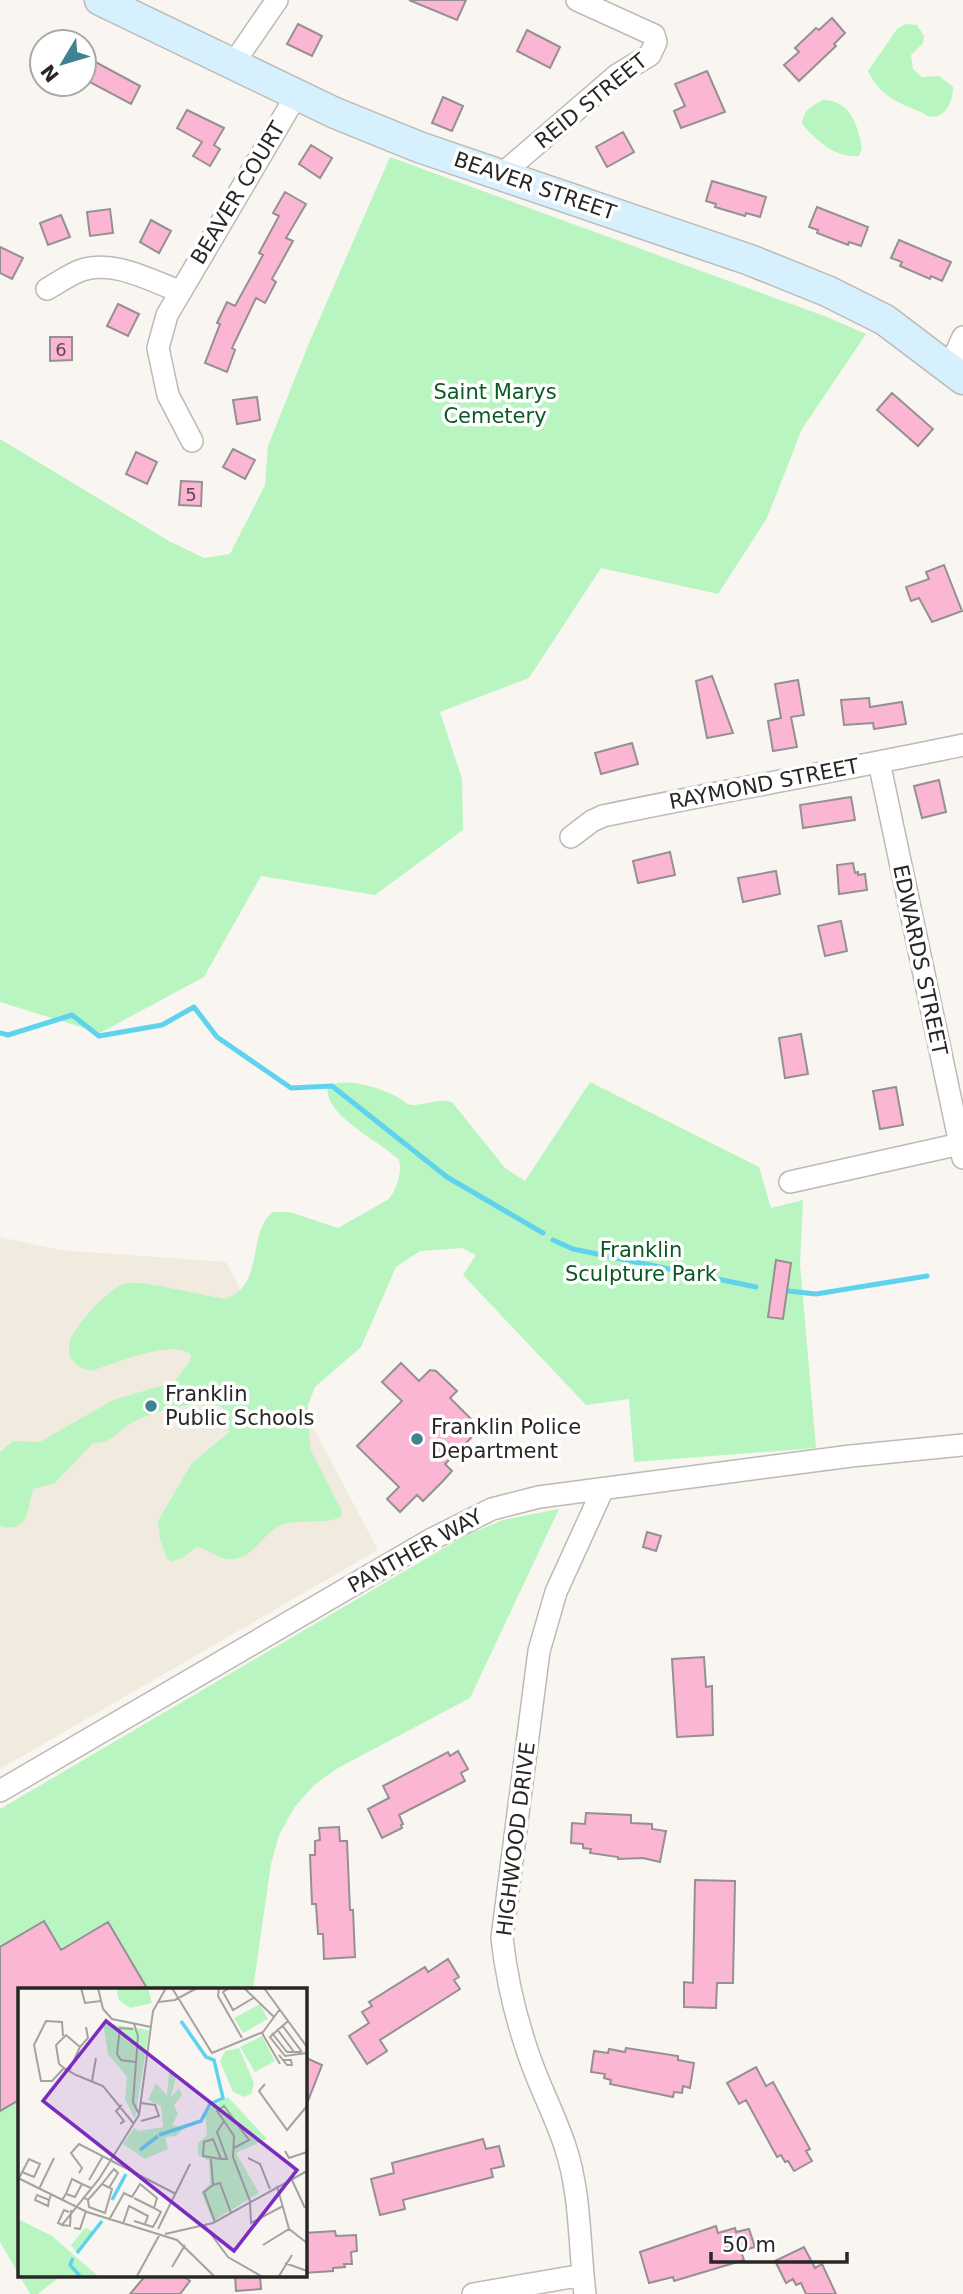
<svg xmlns="http://www.w3.org/2000/svg" width="963" height="2294" font-family="'DejaVu Sans',sans-serif">
<rect width="100%" height="100%" fill="#f9f6f1"/>
<path fill="#f1ebdf" d="M0 1237 60 1250 226 1262 378 1550 0 1769Z"/>
<path fill="#b9f5c0" d="M906 24 917 25 924 36 923 43 911 55 913 69 922 77 939 76 953 87C953 101 945 121 928 116 925 115 922 112 918 111 896 102 879 94 868 71L897 29Z
M823 100C850 100 858 125 862 148L859 156C836 159 816 140 802 124 803 110 812 106 823 100Z
M390 157 827 317 866 334 802 429 767 518 718 594 601 568 529 678 440 712 462 779 463 830 375 895 261 876 204 977 100 1033 0 1002V439L169 541 204 558 230 554 265 485 268 446 309 343Z
M590 1082 759 1167 771 1208 803 1200 800 1264 816 1448 634 1462 629 1399 586 1405 463 1275 476 1255 462 1248 420 1251 396 1267 361 1347 315 1387 308 1405 310 1449 342 1511V1517C323 1525 301 1518 282 1525 263 1532 255 1557 233 1559 219 1561 210 1549 197 1547L184 1557 171 1562 167 1558 160 1539 158 1521 192 1463 229 1432 228 1420 220 1405C193 1401 154 1410 130 1424 116 1433 110 1444 93 1443L55 1483 33 1489C27 1509 30 1534 0 1526V1452L13 1441 40 1442 113 1400 174 1382 190 1361 191 1355C173 1338 114 1364 91 1371 76 1368 65 1357 70 1341 74 1326 110 1288 125 1283 136 1279 208 1296 225 1299 265 1285 246 1237 272 1212H290L338 1228 389 1199C397 1188 402 1173 399 1160 381 1141 321 1115 328 1085 350 1078 379 1087 399 1098 404 1101 407 1105 413 1105 427 1105 436 1098 452 1102L505 1168 525 1181Z
M559 1509 470 1698 338 1768 314 1785 294 1808 279 1835 271 1864 253 1989 19 1990V2275H62L38 2294H30L0 2242V1809L466 1535 503 1520Z"/>
<g fill="none" stroke-linecap="round" stroke-linejoin="round">
<path stroke="#5fd2ed" stroke-width="5" d="M0 1033 8 1035 72 1015 99 1036 162 1025 194 1007 217 1037 291 1088 332 1086 447 1177 543 1233
M553 1240 573 1249 756 1287
M788 1291 816 1294 927 1276"/>
</g>
<path fill="#fbb6d4" stroke="#959092" stroke-width="2" d="M409 0H466L457 20Z
M832 18 845 33 834 44 836 46 799 81 784 65 799 52 795 48 816 28 819 30Z
M298 24 322 36 312 56 287 44Z
M527 30 560 47 550 68 517 51Z
M88 58 140 86 131 104 84 79V66Z
M707 71 725 112 681 128 674 111 685 106 675 84Z
M443 97 463 106 452 131 432 123Z
M187 110 224 128 214 145 220 149 210 166 193 156 202 142 177 128Z
M623 132 634 152 607 167 596 147Z
M311 145 332 158 320 178 299 164Z
M712 181 766 197 760 217 746 213 745 216 715 207 716 204 706 201Z
M285 192 306 204 286 238 293 241 272 279 276 282 265 303 256 298 232 348 235 350 227 372 205 363 220 324 217 323 227 302 235 306 263 255 259 253 279 216 273 213Z
M817 207 868 227 861 246 849 242 848 245 817 233 818 230 809 227Z
M110 209 113 233 90 236 87 212Z
M61 215 70 237 48 245 40 223Z
M151 220 171 231 159 253 140 242Z
M899 240 951 262 942 281 931 276 930 279 900 266 902 262 891 258Z
M0 247 23 258 12 279 0 273Z
M118 304 139 314 128 336 107 326Z
M50 337H72V360L50 361Z
M892 393 933 429 918 446 877 410Z
M257 397 260 420 237 424 233 400Z
M233 449 255 460 245 479 223 467Z
M136 452 157 462 147 484 126 474Z
M181 481 202 482 201 506 179 505Z
M944 565 962 611 932 622 919 598 911 601 906 587 929 579 926 572Z
M712 676 733 733 707 738 696 681Z
M798 680 804 715 791 717 797 747 773 751 768 721 781 718 775 684Z
M869 698 870 707 902 702 906 724 874 729 873 723 844 725 841 700Z
M632 743 638 764 601 774 595 753Z
M939 780 946 812 922 818 914 786Z
M851 797 855 820 803 828 800 805Z
M670 852 675 875 638 883 633 861Z
M853 863 855 873 858 872V875L865 874 867 890 839 894 837 865Z
M776 871 780 894 743 902 738 878Z
M841 921 847 951 825 956 818 926Z
M801 1034 808 1074 785 1078 779 1038Z
M896 1087 903 1125 880 1129 873 1091Z
M776 1260 791 1263 783 1319 768 1317Z
M401 1363 419 1381 430 1370 436 1371 457 1391 450 1398 471 1419 469 1422 478 1431 445 1464 452 1471 442 1482 423 1501 417 1495 400 1512 387 1499 399 1487 357 1446 402 1401 382 1382Z
M647 1532 661 1536 656 1551 643 1547Z
M704 1657 706 1687 712 1686 713 1735 677 1737 672 1659Z
M458 1751 468 1769 461 1773 465 1781 399 1815 403 1824 401 1825 402 1828 382 1838 368 1809 389 1798 383 1786 448 1752 450 1756Z
M586 1813 631 1815V1823L652 1824V1829L666 1831 660 1862 643 1858 618 1859V1857L590 1853 591 1849 583 1848V1844L571 1843 572 1823 585 1824Z
M339 1827 340 1841H347L350 1910H353L355 1957 324 1959 323 1934H318L316 1904H312L310 1855H315V1841L320 1840 319 1828Z
M695 1880 735 1881 733 1983H717L716 2008 684 2007V1982L693 1983Z
M44 1921 61 1950 108 1922 148 1990H19V2100L0 2111V1947Z
M448 1959 459 1977 454 1980 460 1989 380 2040 387 2051 367 2064 349 2036 369 2023 362 2012 372 2006 369 2002 425 1967 428 1972Z
M626 2048 678 2056V2060L694 2063 690 2088 683 2086 682 2093 674 2092 673 2097 610 2084 611 2080 604 2078 605 2074 591 2072 594 2051 608 2053 609 2049 625 2052Z
M304 2057 322 2065 306 2106H304Z
M756 2067 766 2086 773 2082 810 2149 806 2151 812 2161 794 2171 788 2161 785 2162 781 2155 777 2157 746 2100 739 2104 727 2083Z
M483 2139 486 2149 499 2146 504 2166 491 2169 493 2177 403 2200 405 2209 380 2215 371 2179 394 2173 392 2163Z
M716 2226 718 2233 735 2228 736 2232 749 2229 755 2247 741 2251 744 2260 674 2281 673 2277 649 2283 640 2252Z
M335 2231 336 2236 356 2235 357 2251 351 2252 352 2264H344L345 2267 333 2268V2271L304 2273V2233Z
M804 2247 815 2268 822 2264 836 2294H806L801 2283 796 2285 793 2279 786 2283 775 2261Z
M146 2275H181L190 2281 180 2294H130Z
M235 2275H260L261 2289 236 2291Z"/>
<g fill="none" stroke-linecap="round" stroke-linejoin="round">
<g stroke="#bcbab5" stroke-width="24">
<path id="street" d="M233 64 277 0
M502 174 617 75 650 55 656 42 654 35 577 0
M47 289C58 283 70 274 82 270 115 260 149 280 179 291
M949 368 963 337
M192 441 168 395 158 348 167 315 297 94
M879 762 963 1158
M571 837 592 821 603 816C722 791 843 770 963 745
M790 1182 960 1144
M0 1791 430 1540 492 1509 539 1497 851 1456 963 1445
M473 2294 583 2275
M585 2294C579 2246 581 2193 565 2146 556 2119 543 2093 533 2067 517 2024 507 1983 502 1938L539 1651 556 1592 603 1489"/>
</g>
<g stroke="#bcbab5" stroke-width="33">
<path id="secondary" d="M100 0 335 113 419 147 750 260 827 291 885 320 963 379"/>
</g>
<use href="#street" stroke="#fff" stroke-width="21"/>
<use href="#secondary" stroke="#d6f0fe" stroke-width="30"/>
</g>
<g fill="#3f8292" stroke="#fff" stroke-width="2.5">
<circle cx="151" cy="1406" r="7"/>
<circle cx="417" cy="1439" r="7"/>
</g>
<g text-anchor="middle" dominant-baseline="central" stroke-width="7" stroke-linejoin="round" paint-order="stroke">
<g font-size="18" fill="#5d4b51">
<text x="61" y="349">6</text>
<text x="191" y="494">5</text>
</g>
<g font-size="21" fill="#282725" stroke="#fff">
<text transform="translate(591 101) rotate(-39)">REID STREET</text>
<text transform="translate(535 186) rotate(19)">BEAVER STREET</text>
<text transform="translate(238 193) rotate(-59)">BEAVER COURT</text>
<text transform="translate(764 784) rotate(-11)">RAYMOND STREET</text>
<text transform="translate(920 960) rotate(78)">EDWARDS STREET</text>
<text transform="translate(415 1551) rotate(-29)">PANTHER WAY</text>
<text transform="translate(516 1839) rotate(-83)">HIGHWOOD DRIVE</text>
</g>
<g font-size="21" fill="#0c5923" stroke="#fff">
<text x="495" y="392">Saint Marys<tspan x="495" dy="24">Cemetery</tspan></text>
<text x="641" y="1250">Franklin<tspan x="641" dy="24">Sculpture Park</tspan></text>
</g>
<g font-size="21" fill="#282725" stroke="#fff" text-anchor="start">
<text x="165" y="1394">Franklin<tspan x="165" dy="24">Public Schools</tspan></text>
<text x="431" y="1427">Franklin Police<tspan x="431" dy="24">Department</tspan></text>
</g>
</g>
<g transform="translate(18 1988)">
<rect width="289" height="289" fill="#f9f6f1"/>
<path d="M98 0H130L134 15 112 20 101 12ZM242 16 250 31 225 45 216 30ZM85 35 131 42 117 131 107 111 109 89 90 66ZM244 48 257 73 237 84 222 59ZM221 60 236 95 234 105 227 109 215 104 202 73 207 63ZM155 82 158 89 153 109 161 100 164 107 156 117 160 126 154 137 167 140 158 148 147 149 150 161 127 171 105 156 116 140 121 143 145 139 143 118 130 112 138 95 149 108 151 84ZM210 109 249 151 218 165 241 205 195 233 183 204 192 196 191 173 180 167V155L189 147 187 123ZM0 231 34 248 80 288H0ZM67 240 76 244 59 265 53 257Z" fill="#b9f5c0"/>
<path fill="none" stroke="#5fd2ed" stroke-width="3.5" d="M141 147 183 133 192 116 205 110 196 72 188 69 163 33M122 162 140 148M94 212 108 186M59 265 84 233M55 270 52 277 62 288"/>
<path fill="none" stroke="#a5a39f" stroke-width="2" d="M63 0 67 15 83 13M80 0 85 21 94 31 133 39M154 0 194 65 245 44 262 21M201 0 200 8 224 50M211 0 205 4 215 22 237 9M226 0 256 29M246 0 289 59M141 14 157 12 179 0M270 33 252 49 267 68 289 65M116 36 120 48 115 114 121 126M264 37 284 64M115 41 102 40 99 66 103 72 117 74M259 41 276 64M244 45 262 76M254 45 269 64H283M45 48 44 34 28 33 16 57 23 93H34L46 80M62 59 70 50 68 39M261 67 269 77H274L273 72H265M51 83 62 59 48 47 38 57 41 76 46 80 58 87 85 98 116 136M74 93 78 70M247 96 241 103 269 142 289 118M123 115 137 117 141 128 123 133M206 133 216 148 215 169 232 213 233 235 265 218M102 136 106 133 98 123 104 117M267 163 271 170 289 164M230 170 242 176 252 201M193 171 195 197 186 204 197 234M203 171 185 168 186 154 195 151 203 171H209L199 144 206 133 199 123 206 118 231 152 216 160M61 185 64 180 53 165 61 156 158 206M0 190 69 224 159 252 196 288M1 190 11 171 22 176 16 189 4 184M273 190 287 220M71 192 85 168M84 196 96 181 100 185 91 200M195 197 202 195 213 225M259 198 271 241M21 201 36 170M48 206 54 191 64 196M65 209 70 212 84 196 94 201 87 225 71 219 70 212M116 210 136 220M31 212 30 218 17 212 19 207 31 212 33 207M44 212 48 206 57 209 64 196 73 200M51 224 46 222 40 235 44 237 81 191 121 127 135 23 148 0M91 232 106 205 114 209 122 196 139 210 136 220 143 224 135 239 116 233M105 236 111 218 130 228 127 236M44 237 52 238 53 222M187 238 210 269 243 288M56 240 62 241 68 223M140 241 172 176M147 246 195 235 289 183M245 257 271 241 289 255M267 275 289 283M154 279 167 257M119 288 142 246M261 288 274 267"/>
<path fill="#7b2cbf" fill-opacity="0.15" stroke="#7b2cbf" stroke-width="3.5" d="M88 33 279 182 216 263 25 113Z"/>
<rect width="289" height="289" fill="none" stroke="#282725" stroke-width="3.5"/>
</g>
<g transform="translate(63 63) rotate(232)"><circle r="33" fill="#ffffff" stroke="#a9a9a8" stroke-width="2"/>
<path d="M0-5L12 26L0 18L-12 26Z" fill="#3f8292"/>
<text y="-10" font-size="19" font-weight="bold" text-anchor="middle" fill="#282725">N</text>
</g>
<path d="M711 2252v10h136v-10" fill="none" stroke="#282725" stroke-width="3.5"/>
<text x="722" y="2252" font-size="21" fill="#282725" stroke="#ffffff" stroke-width="5" paint-order="stroke">50 m</text>
</svg>
